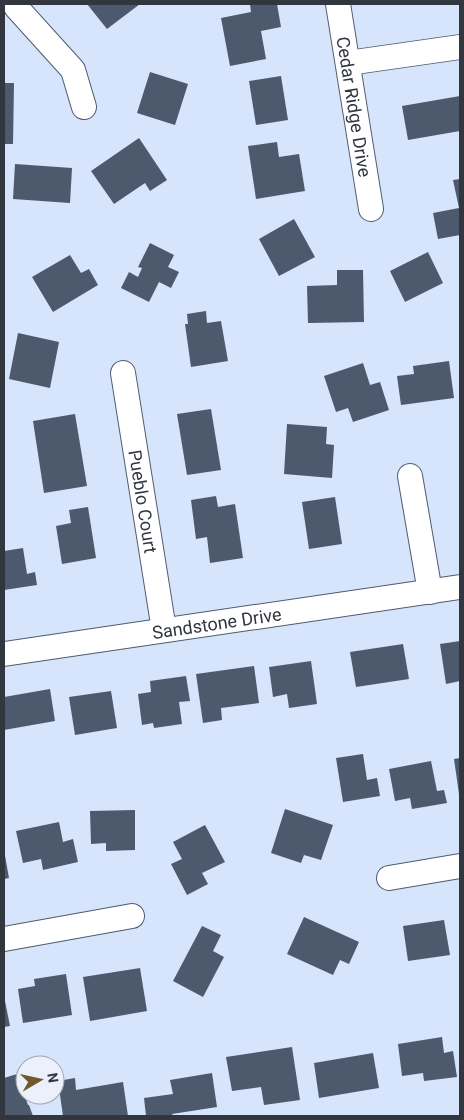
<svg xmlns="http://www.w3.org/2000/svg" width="464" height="1120" font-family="Roboto,sans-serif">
<rect width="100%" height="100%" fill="#d6e4fc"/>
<path fill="#4d596d" d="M87 4H140L107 29Z
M250 4H277L281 27 261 31 266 59 230 66 221 18 251 12Z
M150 72 188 84 175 125 137 113Z
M281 76 288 120 256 125 249 81Z
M4 83H14L13 144H4Z
M460 96V131L408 140 402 106Z
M139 138 167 180 150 191 145 183 114 204 91 171Z
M277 142 279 157 299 154 305 191 256 199 248 146Z
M15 164 72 168 70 203 13 199Z
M460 179V235L438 239 433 213 459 208 453 180Z
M294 219 315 257 279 276 259 239Z
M150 243 174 255 168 267 179 272 171 288 159 282 149 302 121 288 129 272 138 277 142 268 138 267Z
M428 252 443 283 405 302 390 271Z
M70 255 81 273 89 269 98 285 53 312 32 277Z
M337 270H363L364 322 308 323 307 286 337 285Z
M206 311 207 323 221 321 228 361 191 367 185 324H188L187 314Z
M18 333 59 342 50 388 9 379Z
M449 361 454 398 401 405 397 376 414 374 413 366Z
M363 363 370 385 380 382 389 410 353 422 348 408 336 412 324 376Z
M211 409 221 470 187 475 177 414Z
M75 414 87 486 44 493 33 421Z
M287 424 327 427 326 444 334 445 332 478 284 474Z
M216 496 218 507 235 504 243 558 210 563 207 537 196 539 191 500Z
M335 497 342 544 309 549 302 502Z
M88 507 96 558 62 564 56 526 71 523 69 510Z
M23 548 27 574 35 572 37 585 4 590V551Z
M460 641V681L446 684 440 644Z
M403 644 409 679 356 687 350 652Z
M311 661 317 704 289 708 287 694 273 697 269 667Z
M254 666 259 703 221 708 222 720 203 723 196 674Z
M186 676 190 701 179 702 182 724 154 728 153 723 142 725 138 694 151 692 150 681Z
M50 689 55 721 4 730V697Z
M111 691 117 728 75 735 69 697Z
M363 754 367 780 377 778 380 796 343 802 336 758Z
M460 758V794H459L454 759Z
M431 761 437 791 444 790 447 803 412 809 410 798 395 801 389 769Z
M285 809 333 825 321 860 304 855 301 863 271 853Z
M135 810V850L106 851V843L91 844 90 811Z
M59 822 63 842 73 839 78 862 43 870 41 859 23 863 16 831Z
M205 825 225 862 202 873 208 884 187 895 171 864 182 859 173 842Z
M4 850 9 878 4 879Z
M304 917 359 942 349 964 340 960 333 975 287 954Z
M444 920 450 955 408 961 403 926Z
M202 926 221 935 213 951 224 957 203 997 173 981Z
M140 968 147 1011 90 1021 83 977Z
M66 974 72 1015 23 1023 18 989 35 986 34 979Z
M4 996 10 1026 4 1027Z
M442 1037 444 1053 453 1051 457 1077 424 1081 423 1073 402 1076 398 1044Z
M292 1047 300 1100 264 1105 261 1087 232 1091 226 1057Z
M373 1053 379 1088 319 1098 314 1063Z
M212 1073 217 1107 172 1114 173 1116H146L144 1098 173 1094 170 1080Z
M17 1074 28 1105H29L33 1116H4V1078Z
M75 1078 76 1090 123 1082 128 1116H63L58 1081Z"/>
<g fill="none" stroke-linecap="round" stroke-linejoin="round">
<g stroke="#4f5b6f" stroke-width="26">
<g id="minor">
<path id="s1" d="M338 4 371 209"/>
<path d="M16 7 73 70 84 107"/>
<path d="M348 63 460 47"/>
<path id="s2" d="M123 373 164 630"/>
<path d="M410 476 430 592"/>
<path id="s3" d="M4 654 460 587"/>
<path d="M389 878 460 866"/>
<path d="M4 939 132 916"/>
</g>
</g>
<use href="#minor" stroke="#fff" stroke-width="24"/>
</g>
<g text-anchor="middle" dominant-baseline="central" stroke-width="5" stroke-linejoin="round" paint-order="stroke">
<g font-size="18" fill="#31363f" stroke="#ebf0fa">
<text stroke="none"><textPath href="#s1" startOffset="104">Cedar Ridge Drive</textPath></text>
<text stroke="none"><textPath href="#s2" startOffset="130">Pueblo Court</textPath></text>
<text stroke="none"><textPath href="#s3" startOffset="215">Sandstone Drive</textPath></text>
</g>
</g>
<rect width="464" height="1120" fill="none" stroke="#31363f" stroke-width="10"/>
<g transform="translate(40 1080) rotate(81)"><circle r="24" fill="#ebf0fa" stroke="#a1a6af"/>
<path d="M0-4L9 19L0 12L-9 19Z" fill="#72592a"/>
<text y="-8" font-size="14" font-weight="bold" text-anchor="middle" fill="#31363f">N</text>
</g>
</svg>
